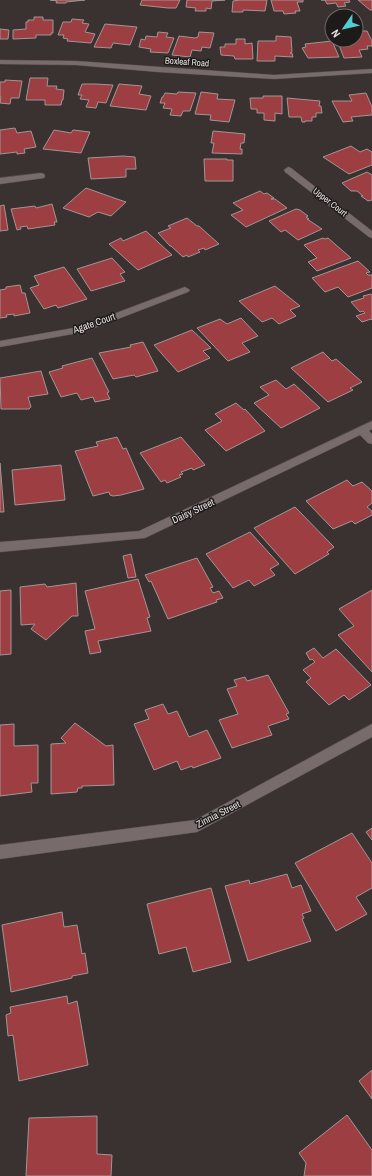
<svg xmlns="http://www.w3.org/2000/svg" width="372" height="1176" font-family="'Archivo Narrow',sans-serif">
<rect width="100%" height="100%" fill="#3a3131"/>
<path fill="#9d3f42" stroke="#a19695" d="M50 0H85L66 2V3H56L57 1Z
M142 0H180L176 8H168L140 5Z
M187 0H225L212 1 211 9 206 8V11H195L196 8 186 7Z
M240 0H267L265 11 243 10V12H232L233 1Z
M271 0H303V2H297L300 11H295L296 13 284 14 283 11H274Z
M321 0H349L350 2 344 3 346 6 338 7 336 3 327 4 325 0Z
M358 0H372V10H370Z
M34 17H43V20H53V33H51V35H36V38L13 39V30L26 29V22H28V20H34Z
M72 19 84 20 82 23 89 24 85 32 95 34 91 43 67 41 68 39 63 38 64 35H58L63 22H71Z
M105 24 137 27 130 45 113 43 111 48 94 47Z
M0 29 9 30 8 39H0Z
M356 31H367L372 41V46H367L368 49 359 50 362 57 344 58 337 40H356Z
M158 32 168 33 166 37 174 38 168 53 150 52 151 49 139 47 141 39 145 40 146 36 157 37Z
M199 32 214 33 210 48 202 47 201 51 192 50 190 57 172 55 179 36 195 38 198 37Z
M276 36 291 37 292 52 290 53H292L293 57 275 56V61H257L258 41H276Z
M236 39H245V44L252 43 253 59H235L234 56 221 55 220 47H225V44H236Z
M332 41 339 57 308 58 302 48 306 47 305 44Z
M30 78H48L47 86H57L56 89 64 90 63 100H62L61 105H45V100H26Z
M5 80 22 81 19 98H11L10 104 0 103 1 97H0V82H5Z
M82 84H96L113 85 106 103 98 102 96 108 86 107 89 100 80 99 82 95H78Z
M119 84 142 86 139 94 151 96 146 110 110 106Z
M178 92 196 93 190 111H183L181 116 170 115 172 109 163 108 165 103H160L162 97H163L165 93 177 94Z
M201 92 218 94 217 99 235 100 229 122 210 120 211 115 195 114Z
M366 93 372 107V115L351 117 353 121 343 122 332 101H352L349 95Z
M263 96H282V114L275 113V121L264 120V113H257V109H251L250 98H263Z
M287 98 320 101 319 106H321L322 113H316V117H312V121H305V122H302L301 117H289Z
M15 128 17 133 31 131 36 147 24 149 25 153 17 154V152L0 154V130Z
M54 130 71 133 73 130 90 132 81 153 43 149Z
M213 131 245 134 244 143H241L240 149H242V154L212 153 214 143H211Z
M351 146 360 152 367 149 372 152V165L349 174 323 157Z
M123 156 135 157 136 169H126V177L91 179 88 158Z
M204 159H227V160H233V181H205Z
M367 172 372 175V200L368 201 361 196H363L357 191H351L342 183Z
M86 188 117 199 126 202 111 216 98 212 89 217 63 208Z
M260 191 264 194 267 193 274 198 271 199H275L287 208 246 227 231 215 243 210 233 203Z
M52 204 57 222H54L55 225 28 229 27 226 20 227 21 229 17 230 11 209 35 206 36 208Z
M4 205 8 230 0 231V206Z
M296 209 300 210 308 216 306 217 309 219H307L322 229 298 240 285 230 281 232 269 221Z
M187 218 197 226H199L219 244 205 250 204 248 198 250 200 252 188 257 187 255 183 257 171 246H170L158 233 171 228 168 226Z
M146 231 172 255 138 270 109 244 121 238 123 241Z
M323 238 325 239 328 238 351 258 317 271 308 262 317 258 304 245Z
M112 258 125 272 120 274 125 281 91 291 77 269Z
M358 261 370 272 366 273 368 275H372V288L348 297 338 287 325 292 312 278Z
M64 267 87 299 58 308 56 305 44 309 30 288 39 285 34 276Z
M20 285 22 293H25L30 313 14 316V314L6 315 7 317 0 318V290L6 289V287Z
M275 286 300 306 290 310 296 316 279 324 272 318 262 322 239 301Z
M371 294 372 295V320L371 319 362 322 356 316 365 313 363 311 360 312 351 302 364 298 363 296Z
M241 318 258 336 242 343 250 352 228 361 197 328 220 319 227 324Z
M192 330 211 348 203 351 210 358 178 372 154 345Z
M143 342 158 371 136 377 134 375 113 379 99 353 131 347 130 345Z
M323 352 332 361 336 359 362 382 350 388 353 390 328 402 291 368Z
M92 358 109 392 107 393 110 399 95 402 93 397 81 400 77 393 61 397 49 372 63 368 62 366Z
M41 371 48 394 28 397 31 407 29 409H1L0 378Z
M276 380 286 389 294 384 320 408 281 428 254 403 269 395 260 387Z
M236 403 244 410 245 409 265 431 226 451 205 430 222 421 215 414Z
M117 437 123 449 126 448 144 489 121 495 113 496 110 495 109 492 93 496 75 451 98 446 96 442Z
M181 437 205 465 193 470 192 468 181 472 183 474 179 475 181 477 167 483 165 480 161 482 140 453Z
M0 463 4 512H0Z
M61 465 65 500 15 505 12 470Z
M347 480 353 486 362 482 372 491V503L367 507 372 511V515L355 524 352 521 333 529 306 501Z
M295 507 334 547 327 552 329 554 295 574 254 528Z
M250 532 279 564 270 569 275 575 254 586 249 580 233 588 206 554Z
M131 554 136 577 128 578 123 556Z
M197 558 213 587 210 588 213 593 219 591 223 598 216 600 217 602 168 619 151 581 149 582 145 575Z
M138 579 150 617 147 618 151 631 98 641 101 652 90 654 85 631 95 629 85 591Z
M76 583 78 616H72L46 640 31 629 35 624 21 625 20 587 45 584 47 587Z
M11 590V654L0 655V591Z
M372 590V672L338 635 354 626 339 609Z
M314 648 323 658 336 649 371 685 349 700 344 695 329 705 306 682 311 678 303 670 315 662 312 659 310 660 306 653Z
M268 675 289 713 286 714 289 719 268 726 272 735 232 748 219 720 238 714 227 689 237 686 234 680 245 677 247 681Z
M163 704 168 714 177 711 189 737 207 730 221 758 193 768 192 766 181 770 177 761 154 770 134 724 149 719 145 710Z
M75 723 106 746 113 745 114 785 82 786V788H78L77 792 51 794V744L66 743 61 738Z
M14 724V746L38 745V783H31L32 792 0 796V725Z
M372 828V840L366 832Z
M352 833 372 863V888L356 897 367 914 336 931 295 863Z
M287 874 292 888 301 885 311 911 302 914 304 918 302 919 311 941 248 961 225 886 249 880 250 884Z
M211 888 231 962 193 972 186 947 159 954 147 904Z
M62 912 64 927 77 925 82 954 85 953 88 973 72 976V978L11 992 2 925Z
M67 996 68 1004 77 1001 88 1065 19 1081 13 1035 8 1036 6 1015 11 1013 10 1007Z
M372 1070V1099L359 1081Z
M347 1115 372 1150V1176H304L306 1163 299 1153Z
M97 1116V1154L112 1155 111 1176H26L29 1118Z"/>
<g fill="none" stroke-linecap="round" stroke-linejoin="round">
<g stroke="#544d4d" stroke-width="1">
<path id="street" d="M0 60 76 61 274 75 372 69V73L274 79 158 72 76 65 0 64Z
M288 167 291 168 372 231V238L369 237 285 172 284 170Z
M41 173 44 174 45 176 44 178 0 184V178Z
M185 287 190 290 188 292 84 332 0 347V341L79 327Z
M372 421V429L369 431 372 434V444L368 443 360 435 145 538 0 552V542L139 531Z
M372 724V737L197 832 0 859V845L195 820Z"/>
</g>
<use href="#street" fill="#776c6b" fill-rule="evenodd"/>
</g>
<g text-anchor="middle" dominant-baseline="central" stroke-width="3" stroke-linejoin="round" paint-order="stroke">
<g font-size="9" fill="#e7e1e1" stroke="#1e1a1a">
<text transform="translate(187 62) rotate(4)">Boxleaf Road</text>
<text transform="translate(330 202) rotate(38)">Upper Court</text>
</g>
<g font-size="10" fill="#e7e1e1" stroke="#1e1a1a">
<text transform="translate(94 323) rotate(-19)">Agate Court</text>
<text transform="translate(193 511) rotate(-25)">Daisy Street</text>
<text transform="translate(218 814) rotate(-27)">Zinnia Street</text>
</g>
</g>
<g transform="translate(344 28) rotate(236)"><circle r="19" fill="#1e1a1a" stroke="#6e6a6a"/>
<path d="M0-3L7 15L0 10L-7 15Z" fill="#51ccd3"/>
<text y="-6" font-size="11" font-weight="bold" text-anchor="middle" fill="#e7e1e1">N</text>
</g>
</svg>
